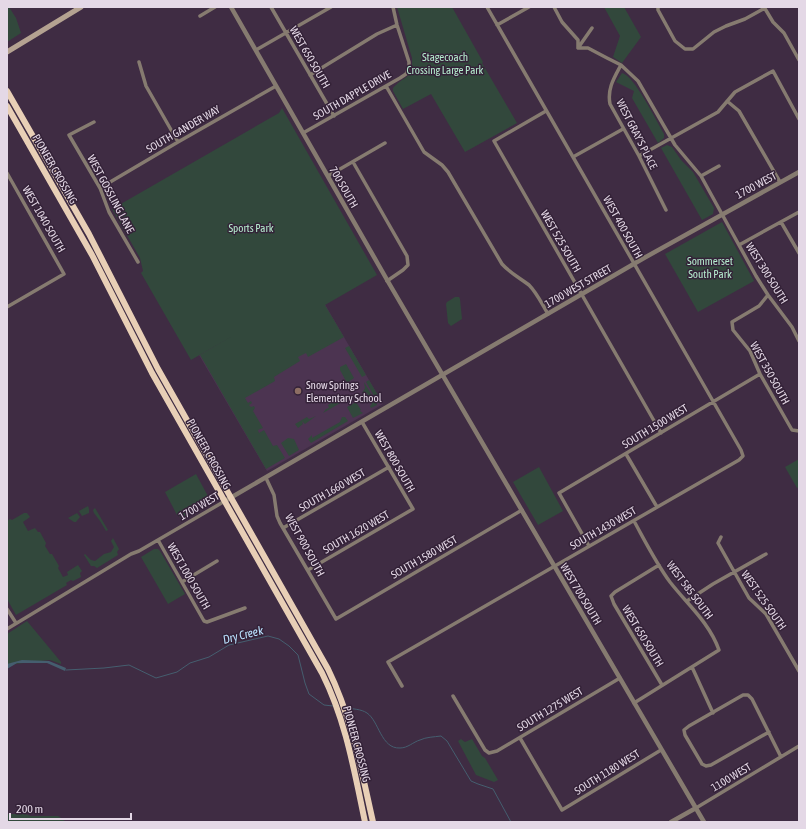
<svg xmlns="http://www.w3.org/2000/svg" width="806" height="829" font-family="'Asap Condensed',sans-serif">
<rect width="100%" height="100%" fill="#3f2c43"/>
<path fill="#4c3451" d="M316 289 383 404 267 471 199 355Z"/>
<path fill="#32483c" d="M7 7H9L16 18 21 33 7 42Z
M397 7H452L483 62 482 63 517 123 465 152 431 94 403 109 393 91V88C404 75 413 80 412 58Z
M604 7H624L641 37 622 63 613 57 620 36Z
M622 73C634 75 657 122 664 134V138L658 143 632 98 634 91 616 82Z
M282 108 377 275 325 305 344 337 308 357 306 353 298 357 300 361 274 377 275 381 245 398 248 403 251 401 252 403 249 405 251 407 254 406 255 408 253 411 263 428 258 430 259 433 264 430 273 446 277 445 285 458 266 469 200 355 236 334 191 360 141 273 143 271 140 258 112 209 279 113Z
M667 145 672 147 681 160 693 172 714 208 713 214 702 220 661 148Z
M722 222 754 281 698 312 665 254Z
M455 297H459L460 299 462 319 451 326 448 323 446 304 447 302Z
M349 346 366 375 362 377 345 348Z
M346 364 354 378 347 383 340 370V367Z
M369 380 382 402 380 403H378L366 382Z
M364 382 377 404V405L371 408 370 406 372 404 367 394 368 393 364 394 362 393 365 388Z
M340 398 342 402 323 413 326 409 329 408 328 405Z
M356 402 361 410 360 411 363 413 353 418 347 407Z
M316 416 305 424 302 421 303 424 298 428 295 424 307 417 309 419Z
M342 417H345L348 421 311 443 308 439 312 435V438L340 422Z
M288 438 294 439 299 450 289 456 281 443Z
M799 459V487L797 488 785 467Z
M539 467 563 511 538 525 513 482Z
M196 474 209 498V502L182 518 177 515 165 492Z
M88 506 89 509V513L82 516 79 511Z
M95 508 108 530 106 531 100 521 94 513 93 510Z
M24 513H27L30 517 23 522 28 531 35 528 38 532H40L46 543 45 546 50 554H52L59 566 58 568 63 577 68 575 67 572 78 565 82 571 80 573 81 577 73 581 71 580 66 583 67 585 16 615 7 599V521L10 519 12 520Z
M77 513 80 517 76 522H74L68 518Z
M113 538 119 549 117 552 118 555 97 568 94 566H91L84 555 85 554 91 560 95 561 104 554 111 552 114 547 111 541Z
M154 549H158L160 551 185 594 168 604 141 557Z
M27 621 61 662V664L50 660 7 665V634Z
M461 739 465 742 472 739 482 756 485 758 498 780 494 782 476 775 458 741Z
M7 814H25L31 816H58L65 820 61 822H7Z"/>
<path fill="#455e6f" d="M22 660 49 661 66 668 65 671 47 663H17L7 669V664Z"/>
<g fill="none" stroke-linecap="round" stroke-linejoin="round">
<path stroke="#455e6f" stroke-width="1" d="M66 670 104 668 129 665 156 678 177 672 190 663 209 657 229 645 268 636 279 639 289 646 298 655 305 683 309 694 324 705 333 706
M346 708C353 709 361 709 367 713 379 721 381 749 400 748 408 748 413 742 420 740 426 737 434 737 441 736L447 741 471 781 478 784 493 789 511 822"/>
<path stroke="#867b70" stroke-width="3.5" d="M271 7 334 116
M554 7 562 22 578 40V48
M658 7V10L675 41 685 49H693L714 32 726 26 745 19 765 8
M764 7 773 22 784 33 799 60
M200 16 215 7
M497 25 529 7
M578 48H588L607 58 621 65 638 81 675 145 701 176 756 276 768 295 792 327 799 341
M578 48 592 28
M256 50 331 7
M139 62 146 86 178 142
M621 65C614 78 607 89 610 104L639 156 666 210
M310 75 377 34 397 25
M386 86 424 152 442 165 448 172 502 264C510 273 520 278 529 285 537 293 542 304 548 314
M727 101 739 111 780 182
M546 111 494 141 661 433
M94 122 69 135 100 188 109 212 138 262
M303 133 400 78 406 74 409 66V62L397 25 393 7
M639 156 718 112 735 92 773 71 799 119
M573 157 623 129
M353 162 407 256 408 265 403 270 387 281
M7 173 64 274 7 307
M328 176 385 143
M701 176 719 166
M100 188 178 142 276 86
M781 222 799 253
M739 245 799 212
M768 295 759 306 732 322 733 330 750 351 760 374 792 430 799 431
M626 454 657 507
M266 478 274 495 277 516 280 523 336 619 522 510
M283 528 389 467
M721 537 718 543 749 598 766 614 799 671
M158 540 204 621 207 622 245 608
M589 546 559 493 760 374
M659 565 615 592 611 596 614 604 662 685
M308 570 413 509 362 422
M182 582 217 561
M687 601 713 584 766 554
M7 609 16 623
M7 629 131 554 139 551 225 501
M692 667 713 713
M402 686 388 662 739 460 743 456 741 450 487 7
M453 696 485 750 489 753 497 751 620 678
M634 703 719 650C709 622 687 604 670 582 656 563 645 541 634 521
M769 732 711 765 706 766 702 764 685 735 684 730 689 726 743 695H748L752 699 781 757
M520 738 562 810 661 750
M696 808 799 746"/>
<path stroke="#867b70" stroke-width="4.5" d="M231 7 390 285 704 822
M225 501 644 258 799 172
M671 822 696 808"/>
<path stroke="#b4a291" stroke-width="5" d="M7 52 81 7"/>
<path stroke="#e8cfb6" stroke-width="6" d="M7 91 89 234 158 369 328 669C352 718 361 769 373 822
M7 106 92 255 152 373 322 673C346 721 354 770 365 822"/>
</g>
<circle fill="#8d6e63" stroke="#342238" stroke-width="1.5" cx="298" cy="391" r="4"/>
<g text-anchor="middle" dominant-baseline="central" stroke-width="3" stroke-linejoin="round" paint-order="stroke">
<g font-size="11" fill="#e4d8e6" stroke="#342238">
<text transform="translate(310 57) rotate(60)">WEST 650 SOUTH</text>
<text transform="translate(352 95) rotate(-30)">SOUTH DAPPLE DRIVE</text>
<text transform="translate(183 129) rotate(-30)">SOUTH GANDER WAY</text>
<text transform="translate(637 134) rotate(63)">WEST GRAY'S PLACE</text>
<text transform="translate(55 169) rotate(60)">PIONEER CROSSING</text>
<text transform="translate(756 185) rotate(-28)">1700 WEST</text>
<text transform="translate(344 187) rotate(60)">700 SOUTH</text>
<text transform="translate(111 194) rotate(62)">WEST GOSSLING LANE</text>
<text transform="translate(44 219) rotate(60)">WEST 1040 SOUTH</text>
<text transform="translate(623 227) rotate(61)">WEST 400 SOUTH</text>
<text transform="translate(561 241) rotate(60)">WEST 525 SOUTH</text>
<text transform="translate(767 273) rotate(58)">WEST 300 SOUTH</text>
<text transform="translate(578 286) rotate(-30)">1700 WEST STREET</text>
<text transform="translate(770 373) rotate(61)">WEST 350 SOUTH</text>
<text transform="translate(655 426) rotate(-31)">SOUTH 1500 WEST</text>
<text transform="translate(209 454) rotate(61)">PIONEER CROSSING</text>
<text transform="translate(395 461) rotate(60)">WEST 800 SOUTH</text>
<text transform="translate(332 490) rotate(-30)">SOUTH 1660 WEST</text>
<text transform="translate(199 506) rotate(-30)">1700 WEST</text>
<text transform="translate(603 528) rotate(-30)">SOUTH 1430 WEST</text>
<text transform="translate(356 532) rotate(-30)">SOUTH 1620 WEST</text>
<text transform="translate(305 545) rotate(61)">WEST 900 SOUTH</text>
<text transform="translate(424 557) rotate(-30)">SOUTH 1580 WEST</text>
<text transform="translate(189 576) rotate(60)">WEST 1000 SOUTH</text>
<text transform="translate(690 590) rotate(53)">WEST 585 SOUTH</text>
<text transform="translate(581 594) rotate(59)">WEST 700 SOUTH</text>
<text transform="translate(764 600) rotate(55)">WEST 525 SOUTH</text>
<text transform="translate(643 636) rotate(59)">WEST 650 SOUTH</text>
<text transform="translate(550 709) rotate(-31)">SOUTH 1275 WEST</text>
<text transform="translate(357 744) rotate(75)">PIONEER CROSSING</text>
<text transform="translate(607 772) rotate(-32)">SOUTH 1180 WEST</text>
<text transform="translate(731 777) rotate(-31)">1100 WEST</text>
</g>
<g font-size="11" fill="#b5edce" stroke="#342238">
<text x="445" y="57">Stagecoach<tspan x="445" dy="13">Crossing Large Park</tspan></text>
<text x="251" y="228">Sports Park</text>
<text x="710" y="261">Sommerset<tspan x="710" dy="13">South Park</tspan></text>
</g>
<g font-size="11" fill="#e4d8e6" stroke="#342238" text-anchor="start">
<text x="306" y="385">Snow Springs<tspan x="306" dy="13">Elementary School</tspan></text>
</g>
<g font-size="12" font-style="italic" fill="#bae2fe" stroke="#342238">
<text transform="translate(243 635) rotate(-14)">Dry Creek</text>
</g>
</g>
<rect width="806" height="829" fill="none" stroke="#e4d8e6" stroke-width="16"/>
<path d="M10 813v6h121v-6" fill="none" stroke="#e4d8e6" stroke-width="2"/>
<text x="16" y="813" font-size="12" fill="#e4d8e6" stroke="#342238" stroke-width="3" paint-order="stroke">200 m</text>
</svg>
